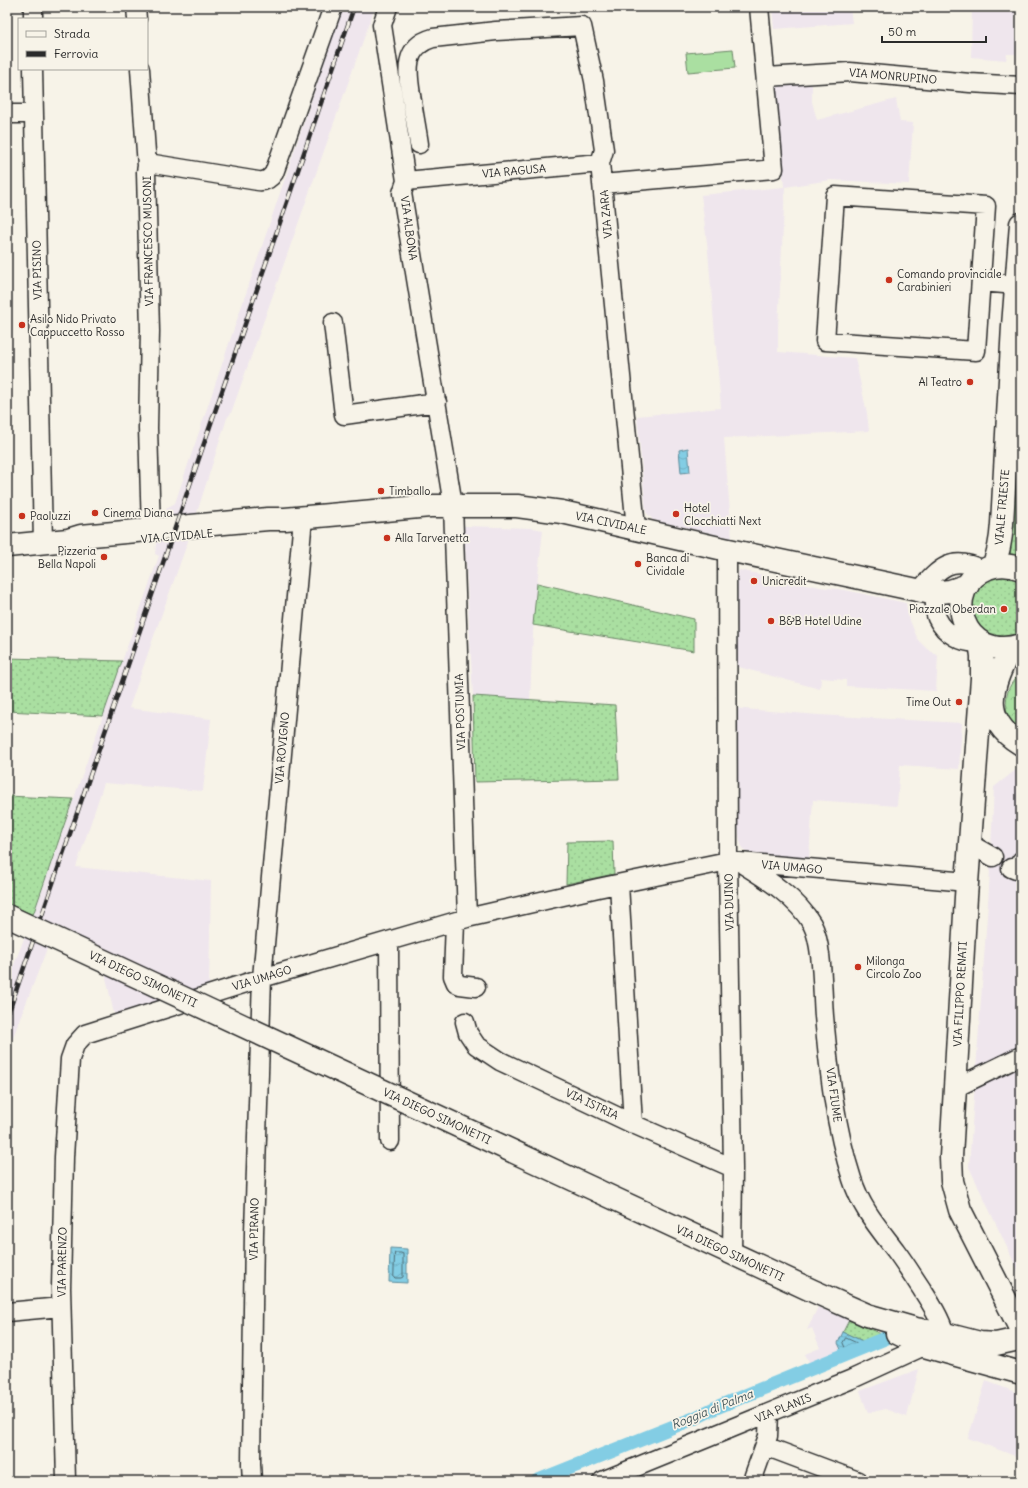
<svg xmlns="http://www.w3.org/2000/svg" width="1028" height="1488" font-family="Delius,sans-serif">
<defs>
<pattern id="grass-dots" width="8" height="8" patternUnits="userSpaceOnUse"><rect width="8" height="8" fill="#aadfa1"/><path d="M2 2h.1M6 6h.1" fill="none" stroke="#92c08b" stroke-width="1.8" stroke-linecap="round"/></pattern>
<pattern id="park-crowns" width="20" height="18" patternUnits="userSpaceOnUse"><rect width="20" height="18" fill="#aadfa1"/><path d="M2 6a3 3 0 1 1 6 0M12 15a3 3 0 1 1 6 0" fill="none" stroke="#92c08b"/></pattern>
<pattern id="water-waves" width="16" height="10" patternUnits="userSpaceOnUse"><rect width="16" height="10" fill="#83cde4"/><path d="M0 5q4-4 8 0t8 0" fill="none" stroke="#71b0c4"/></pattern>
</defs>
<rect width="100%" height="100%" fill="#f7f3e8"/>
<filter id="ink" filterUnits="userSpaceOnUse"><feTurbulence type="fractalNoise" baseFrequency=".025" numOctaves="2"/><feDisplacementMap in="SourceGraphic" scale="8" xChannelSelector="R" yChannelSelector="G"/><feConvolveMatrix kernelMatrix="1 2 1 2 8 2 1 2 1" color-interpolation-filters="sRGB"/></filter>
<g filter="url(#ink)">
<path fill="#efe6ed" d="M343 7H375L231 413 227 418 187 544 155 633 129 708 211 719 203 791 104 783 76 867 211 881 209 985 114 1014 99 946 56 925 7 1053V983L33 915 159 556 155 554 156 544 167 508 175 503Z
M772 7H850L852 23 774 29Z
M972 7H1015L1016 54H1007L1006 60 971 57Z
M812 81V102L817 120 896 99 900 122 913 123 909 184 831 180 785 187 778 328V352L855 358 867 413 869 431 724 438 732 538 653 520 646 512 637 416 721 408 708 251 701 195 784 187 775 87Z
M464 526 533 528 543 530 534 611 530 700 473 696Z
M739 570 820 587 845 590 906 603 908 616 918 640 927 649 938 656 936 691 846 686V680L821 678 820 689 731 665 733 602Z
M732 708 819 715 962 723 959 769 900 765 897 806 813 800 809 858 748 853 743 850 740 841 736 812Z
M1021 766V1277L969 1167 989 888 994 787Z
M818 1307 849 1320 838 1343 842 1352 811 1366 805 1354 820 1348 812 1328 807 1330Z
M919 1369 907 1417 886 1409 868 1413 860 1391Z
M986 1381 1021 1394V1440L1015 1456 968 1438Z"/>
<path fill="url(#grass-dots)" stroke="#6a8566" d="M1021 371V555L1010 554Z
M1003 574 1021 579V632L1018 634 999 638 990 635 982 630 976 622 972 613 971 604 974 594 985 580Z
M537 583 694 619V651L533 625Z
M7 658 122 661 103 716 7 711Z
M473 696 615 705 619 779 475 782Z
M7 796 73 799 33 915 7 903Z
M613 841 614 874 566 884 567 842Z
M849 1320 881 1334 865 1342 843 1332Z"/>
<path fill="url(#park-crowns)" stroke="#6a8566" d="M1021 673V730L1007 717C1005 697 1006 686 1021 673Z"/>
<path fill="#aadfa1" stroke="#6a8566" d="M733 49 735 68 688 72 686 53Z"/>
<path fill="url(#water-waves)" stroke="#608c9a" d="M688 448 690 472 681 473 679 450Z
M390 1248 407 1249V1283L389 1282Z
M843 1332 871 1345 844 1356 838 1343Z"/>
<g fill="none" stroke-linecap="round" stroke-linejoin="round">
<path stroke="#4e6c75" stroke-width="1" d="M395 1253H401L403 1254V1277L401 1278H395L394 1277Z
M846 1338 857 1343 858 1346 846 1350 843 1343Z"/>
<path stroke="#83cde4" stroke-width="14" d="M537 1481 695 1418 715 1408 886 1338"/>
<g stroke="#2b2b2b" stroke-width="21">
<path id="minor" d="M33 7V19
M136 7 137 19
M388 7 382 25 406 181 402 193 453 505 467 918
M33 69 43 543
M140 69 147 166
M766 77 850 72 970 83 1021 86
M7 114H33
M419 144C417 130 414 115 412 101 408 76 401 47 433 38L496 31 582 26 594 81 604 150 600 163
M406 181 600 163 636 528
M602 184 774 169 759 7
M835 196 986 206 976 351 825 341Z
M981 282 1016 285
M333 323 344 415 437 402
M151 529 148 428 150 331 146 172 147 166 154 164 258 181C265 182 270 179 274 173L333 7
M727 550 728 861 733 1168 732 1254
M919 591C939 568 952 554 983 570
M935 596C935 603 934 611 937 618 944 633 963 645 980 642
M970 844 993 857
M744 865C768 880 797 898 812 924 823 944 822 992 824 1016 829 1071 835 1127 852 1179 861 1208 878 1227 896 1251 905 1263 913 1276 921 1288 930 1302 940 1317 945 1334
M1011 868 1016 870 1021 861
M619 884 633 1124
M455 922 453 976 456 983 460 985 476 987
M389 941 390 1141
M465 1022 468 1033 476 1045 500 1061 633 1124 733 1168
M955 1088 1021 1056
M7 1312 61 1307
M765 1446 858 1481
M66 1481 61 1288 64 1157 70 1059 75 1045 85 1034 262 978 467 918 598 888 728 861 967 882
M252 1481 251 1464 254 1232 262 978 303 518
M602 1481 852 1379 924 1346
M752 1481 768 1436 769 1413"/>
</g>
<g stroke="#2b2b2b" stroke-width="25">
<path id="major" d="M7 546 68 540 81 536 268 519H285L430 506H517L562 512 719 548 931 593 950 591 968 585
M993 566C999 553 1001 539 1002 524L1013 326 1021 224
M1021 569C1011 565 999 564 988 568 939 588 962 664 1021 645
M980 642 982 656V678L966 897 951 1157 952 1181 960 1210 1021 1330
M1011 648C992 685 978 718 1021 744
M598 1191 813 1291 867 1315 916 1329 945 1334 980 1343 996 1344 1019 1339
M897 1333 924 1346 1021 1373"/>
</g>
<use href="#minor" stroke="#f7f3e8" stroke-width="18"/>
<use href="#major" stroke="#f7f3e8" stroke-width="22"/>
<g stroke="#2b2b2b" stroke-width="4.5">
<path id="rail" d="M7 1017 354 7"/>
</g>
<use href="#rail" stroke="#f7f3e8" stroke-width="3" stroke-dasharray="9" stroke-linecap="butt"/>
<g stroke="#2b2b2b" stroke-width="25" stroke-linecap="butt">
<path id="major-bridge" d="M7 916 598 1191"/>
</g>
<use href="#major-bridge" stroke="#f7f3e8" stroke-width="22"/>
</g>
</g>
<g fill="#c8321e" stroke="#f7f3e8" stroke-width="1.5">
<circle cx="889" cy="280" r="4"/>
<circle cx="22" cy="325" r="4"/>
<circle cx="970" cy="382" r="4"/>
<circle cx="381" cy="491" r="4"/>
<circle cx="95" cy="513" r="4"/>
<circle cx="676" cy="514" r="4"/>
<circle cx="22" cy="516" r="4"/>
<circle cx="387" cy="538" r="4"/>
<circle cx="104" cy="557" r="4"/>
<circle cx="638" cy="564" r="4"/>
<circle cx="754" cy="581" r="4"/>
<circle cx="1004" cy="609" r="4"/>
<circle cx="771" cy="621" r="4"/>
<circle cx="959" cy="702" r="4"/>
<circle cx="858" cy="967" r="4"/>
</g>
<g text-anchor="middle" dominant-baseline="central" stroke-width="3.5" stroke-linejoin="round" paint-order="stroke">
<g font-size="11" fill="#2b2b2b" stroke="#f7f3e8">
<text transform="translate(893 76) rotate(5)">VIA MONRUPINO</text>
<text transform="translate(514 171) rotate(-5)">VIA RAGUSA</text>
<text transform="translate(606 214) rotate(-95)">VIA ZARA</text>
<text transform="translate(409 228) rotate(82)">VIA ALBONA</text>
<text transform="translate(148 241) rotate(-91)">VIA FRANCESCO MUSONI</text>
<text transform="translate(37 270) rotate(-91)">VIA PISINO</text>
<text transform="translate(1002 507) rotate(-85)">VIALE TRIESTE</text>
<text transform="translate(611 523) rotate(12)">VIA CIVIDALE</text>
<text transform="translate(177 536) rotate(-5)">VIA CIVIDALE</text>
<text transform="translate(460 712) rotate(-92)">VIA POSTUMIA</text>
<text transform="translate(282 748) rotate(-85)">VIA ROVIGNO</text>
<text transform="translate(792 867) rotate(5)">VIA UMAGO</text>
<text transform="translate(729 902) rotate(-91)">VIA DUINO</text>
<text transform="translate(262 978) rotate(-17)">VIA UMAGO</text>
<text transform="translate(143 979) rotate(25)">VIA DIEGO SIMONETTI</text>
<text transform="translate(960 994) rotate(-87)">VIA FILIPPO RENATI</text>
<text transform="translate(834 1095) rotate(82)">VIA FIUME</text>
<text transform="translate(592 1104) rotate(25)">VIA ISTRIA</text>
<text transform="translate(437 1116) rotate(25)">VIA DIEGO SIMONETTI</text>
<text transform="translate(254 1229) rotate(-89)">VIA PIRANO</text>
<text transform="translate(730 1253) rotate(25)">VIA DIEGO SIMONETTI</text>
<text transform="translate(62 1262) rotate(-89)">VIA PARENZO</text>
<text transform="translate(783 1408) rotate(-22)">VIA PLANIS</text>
</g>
<g font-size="11" fill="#2b2b2b" stroke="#f7f3e8" text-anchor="start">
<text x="897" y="274">Comando provinciale<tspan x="897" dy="13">Carabinieri</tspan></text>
<text x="30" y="319">Asilo Nido Privato<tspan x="30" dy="13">Cappuccetto Rosso</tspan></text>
<text x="962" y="382" text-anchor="end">Al Teatro</text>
<text x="389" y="491">Timballo</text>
<text x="684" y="508">Hotel<tspan x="684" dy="13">Clocchiatti Next</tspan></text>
<text x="103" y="513">Cinema Diana</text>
<text x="30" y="516">Paoluzzi</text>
<text x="395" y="538">Alla Tarvenetta</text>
<text x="96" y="551" text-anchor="end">Pizzeria<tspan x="96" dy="13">Bella Napoli</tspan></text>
<text x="646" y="558">Banca di<tspan x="646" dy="13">Cividale</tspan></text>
<text x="762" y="581">Unicredit</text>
<text x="996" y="609" text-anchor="end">Piazzale Oberdan</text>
<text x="779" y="621">B&amp;B Hotel Udine</text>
<text x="951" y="702" text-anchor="end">Time Out</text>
<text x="866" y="961">Milonga<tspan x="866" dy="13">Circolo Zoo</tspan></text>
</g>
<g font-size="12" font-style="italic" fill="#415459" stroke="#f7f3e8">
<text transform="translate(712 1409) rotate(-22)">Roggia di Palma</text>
</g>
</g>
<rect width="1028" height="1488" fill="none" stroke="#f7f3e8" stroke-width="24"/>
<rect x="12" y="12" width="1004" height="1464" fill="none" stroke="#2b2b2b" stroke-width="1.5" filter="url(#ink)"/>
<rect x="18" y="18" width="130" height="52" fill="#f7f3e8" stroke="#a5a39c"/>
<rect x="26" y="31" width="20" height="6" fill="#f7f3e8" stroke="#a5a39c"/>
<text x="54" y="38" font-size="12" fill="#2b2b2b">Strada</text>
<rect x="26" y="51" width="20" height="6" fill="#2b2b2b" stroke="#a5a39c"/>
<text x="54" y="58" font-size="12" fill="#2b2b2b">Ferrovia</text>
<path d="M882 36v6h104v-6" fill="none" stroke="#2b2b2b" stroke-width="2"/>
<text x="888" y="36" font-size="12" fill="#2b2b2b" stroke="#f7f3e8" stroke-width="3" paint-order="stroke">50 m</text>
</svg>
